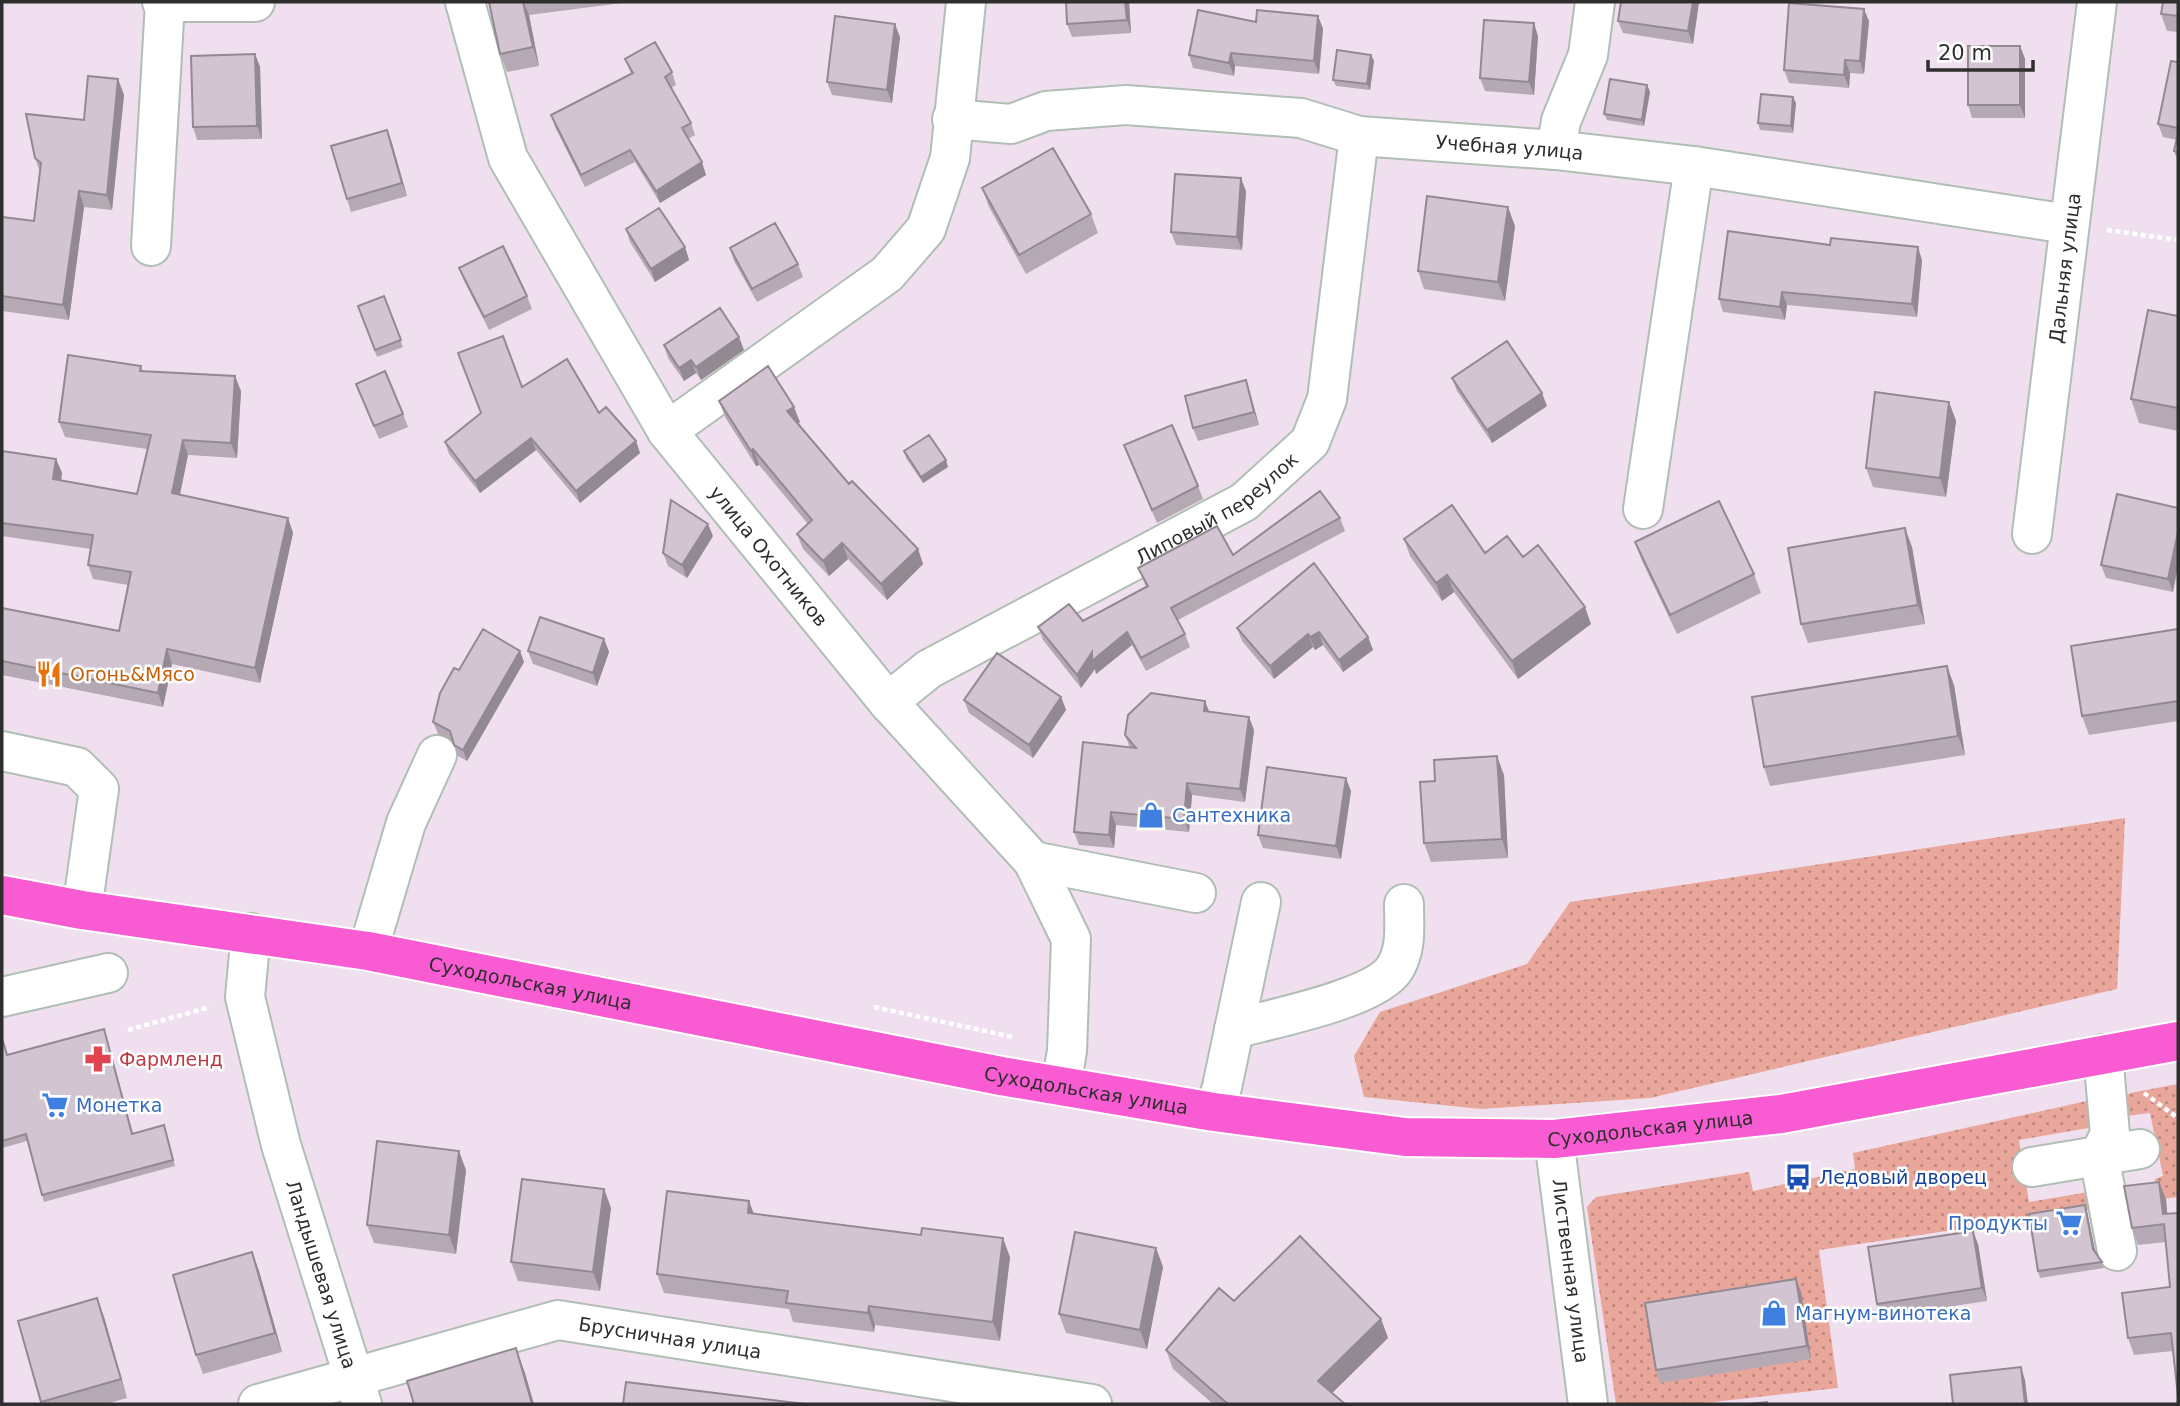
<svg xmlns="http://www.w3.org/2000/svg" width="2180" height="1406" font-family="'DejaVu Sans',sans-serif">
<defs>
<pattern id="grass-dots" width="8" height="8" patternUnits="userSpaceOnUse" patternTransform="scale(1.75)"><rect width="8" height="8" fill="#e9a69a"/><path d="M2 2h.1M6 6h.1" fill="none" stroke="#bd887e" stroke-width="1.8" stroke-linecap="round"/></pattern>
</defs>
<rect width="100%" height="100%" fill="#f0e0ef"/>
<path fill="url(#grass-dots)" d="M2125 818 2117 989 1650 1098 1481 1109 1364 1097 1354 1056 1380 1012 1527 964 1570 902Z
M2178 1084V1197L2156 1200 2155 1179 2163 1176 2150 1113 2126 1116 2122 1098 2130 1093Z
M2091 1100 2094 1127 2019 1140 2029 1202 2088 1192 2094 1209 1819 1250 1838 1388 1696 1404H1616L1587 1207 1596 1197 1749 1172 1753 1191 1855 1169 1853 1153Z"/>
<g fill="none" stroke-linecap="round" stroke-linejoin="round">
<g stroke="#b0beb4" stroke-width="42">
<g id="minor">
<path d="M162 2H255"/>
<path id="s1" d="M465 2 508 158 667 431 888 702 1033 861 1071 939 1067 1051 1061 1086"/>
<path id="s2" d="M952 119 1011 124 1046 111 1126 105 1301 118 1359 136 1556 150 1694 166 2068 224"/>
<path d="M1556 150 1561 121 1588 55 1595 2"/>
<path d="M151 246 165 2"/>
<path d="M667 431 887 274 926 229 950 158 966 2"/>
<path d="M1643 509 1694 166"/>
<path id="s3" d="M2032 534 2097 2"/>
<path id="s4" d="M888 702 929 669 1244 502 1310 442 1327 399 1359 136"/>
<path d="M2 751 77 767 99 789 82 910"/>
<path d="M1033 861 1196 893"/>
<path id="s5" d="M251 933 245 997 281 1145 362 1404"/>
<path d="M368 951 406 823 437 755"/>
<path d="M2 997 108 973"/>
<path d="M1234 1029C1270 1019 1376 999 1395 968 1407 948 1404 926 1404 904"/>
<path d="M2103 1054 2110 1134 2099 1156 2117 1251"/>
<path d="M1214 1112 1222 1087 1261 902"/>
<path id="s6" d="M1554 1139 1588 1404"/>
<path d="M2032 1167 2140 1149"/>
<path id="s7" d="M258 1404 558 1320 1092 1404"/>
</g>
</g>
<g stroke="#fff" stroke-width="42">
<g id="major">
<path id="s8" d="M2 895 82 910 368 951 1001 1076 1214 1112 1405 1137 1554 1139 1781 1114 2178 1041"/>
</g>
</g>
<path stroke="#fff" stroke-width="4.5" stroke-dasharray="5 3.5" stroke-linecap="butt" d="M2107 230 2178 240
M874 1007 1013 1037
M128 1030 210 1007
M2144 1093 2178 1118"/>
<use href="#minor" stroke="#fff" stroke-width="38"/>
<use href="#major" stroke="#f95cd2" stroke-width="38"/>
</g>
<path fill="#b5a9b4" d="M489 2H630L529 15 539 66 507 72 500 54Z
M1129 2 1131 33 1072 37 1067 24Z
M1621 2H1699L1693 44 1623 33 1618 21Z
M2178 2V32L2167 31 2161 14Z
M1318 16 1323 29 1319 74 1235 66 1234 76 1193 68 1189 55 1256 22Z
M1869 21 1864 74 1850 73 1849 88 1789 83 1784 70Z
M1538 36 1534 95 1485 91 1480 78Z
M900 37 892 103 832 95 827 82Z
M2020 46 2025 59V118H1972L1968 105Z
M255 54 260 67 262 139 197 140 193 127Z
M1371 55 1374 61 1370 90 1336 86 1333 80Z
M625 59 672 72 676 85 671 88 691 123 695 135 688 139 706 175 660 203 635 162 585 187 555 127 551 115 631 74Z
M2178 62V162L2174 151 2177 140 2163 137 2158 124Z
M118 79 124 95 112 210 84 207 69 320 2 311V217L34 221 40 172 35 158 84 120Z
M1647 85 1650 92 1644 126 1607 120 1604 114Z
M1796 103 1793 133 1760 130 1758 123Z
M387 130 407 196 351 212 347 199Z
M982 188 1091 214 1098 233 1026 274 989 207Z
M1246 191 1242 250 1176 245 1171 232Z
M1515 226 1505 301 1424 289 1418 271Z
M626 229 685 247 689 260 655 282 630 242Z
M1830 245 1922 260 1917 317 1787 305 1785 320 1723 312 1719 299Z
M730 248 798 264 803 277 757 302 734 261Z
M459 268 527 296 532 309 489 330 464 281Z
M384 296 403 347 377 357 358 306Z
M2178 316V431L2139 423 2131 399Z
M664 345 744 350 701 380 696 373 684 381 668 358Z
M141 366 143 371 241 391 237 458 188 455 180 495 288 518 293 533 260 683 172 664 163 707 2 675V608L119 631 128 585 93 579 88 565 91 549 2 536V451L56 459 62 473 61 480 137 494 147 449 65 437 59 422Z
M1452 378 1547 406 1492 443 1457 391Z
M1246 380 1259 425 1198 441 1193 428Z
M356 384 403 414 408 427 379 439Z
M522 387 599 413 636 441 640 453 580 503 536 450 480 493 449 454 445 442Z
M719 401 800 422 798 424 849 484 918 549 923 564 887 600 848 559 829 576 803 549 797 534 808 524 759 465 756 466 725 417Z
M1949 402 1956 421 1946 497 1873 487 1866 468Z
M1124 445 1198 486 1203 499 1157 523Z
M904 451 948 467 923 483 906 458Z
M2178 508 2173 592 2106 578 2101 565Z
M1340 518 1345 531 1178 620 1185 634 1190 647 1146 671 1132 645 1096 674 1095 669 1081 688 1043 640 1038 627 1083 621 1146 587 1138 568 1233 555Z
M713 536 687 578 668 566 663 553Z
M1404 539 1485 553 1591 624 1518 679 1454 592 1442 601 1410 556Z
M1635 542 1754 574 1761 593 1677 634 1642 561Z
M1912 547 1925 624 1808 643 1801 624Z
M1314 563 1368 637 1373 650 1343 672 1323 645 1315 650 1313 647 1274 679 1242 641 1237 628Z
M2178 629V721L2089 735 2082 716Z
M604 639 609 652 597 686 533 664 528 651Z
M524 662 467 761 458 756 453 741 438 734 433 722 459 670Z
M1954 685 1965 755 1770 786 1764 767Z
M1061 697 1066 710 1033 758 969 713 964 700Z
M1205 701 1209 712 1254 730 1245 802 1192 795 1189 832 1116 825 1114 848 1079 845 1074 832 1130 748 1125 735Z
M1504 775 1508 858 1431 862 1424 843Z
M1351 791 1341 859 1263 848 1258 835Z
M104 1029 133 1133 166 1132 175 1166 44 1202 27 1141 2 1148V1038L8 1055Z
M466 1170 456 1254 374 1243 367 1225Z
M604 1189 611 1208 600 1291 518 1281 511 1262Z
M2166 1199 2167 1214 2173 1351 2134 1355 2128 1338 2170 1287 2166 1242 2138 1245 2132 1228Z
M749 1201 754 1214 1010 1257 1000 1341 875 1325 874 1332 793 1322 789 1309 664 1293 657 1274Z
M2087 1212 2095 1251 2102 1262 2104 1268 2040 1278 2038 1271Z
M1978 1244 1987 1301 1882 1317 1877 1304Z
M1156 1248 1163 1267 1147 1349 1066 1333 1059 1314Z
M252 1252 259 1271 282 1352 203 1374 196 1355Z
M1796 1279 1801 1292 1811 1359 1660 1383 1656 1370Z
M97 1298 104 1317 127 1398 106 1404H42L18 1321Z
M1234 1301 1381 1319 1388 1338 1332 1393 1345 1404H1213L1173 1369 1166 1350Z"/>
<path fill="#938992" d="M523 2 529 15 539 66 533 47Z
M1125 2H1129L1131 33 1127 20Z
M1693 2H1699L1693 44 1688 31Z
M1864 9 1869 21 1864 74 1860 61Z
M1318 16 1323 29 1319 74 1314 61Z
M1534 23 1538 36 1534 95 1529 82Z
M895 24 900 37 892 103 887 90Z
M2020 46 2025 59V118L2020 105Z
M1231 53 1235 66 1234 76 1229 63Z
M255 54 260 67 262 139 257 126Z
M1371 55 1374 61 1370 90 1367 84Z
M1845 60 1850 73 1849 88 1844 75Z
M118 79 124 95 112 210 107 195Z
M1647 85 1650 92 1644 126 1642 120Z
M1793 97 1796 103 1793 133 1791 126Z
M387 130 392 143 407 196 402 183Z
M702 162 706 175 660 203 656 191Z
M1241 178 1246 191 1242 250 1237 237Z
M79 191 84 207 69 320 63 305Z
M1508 207 1515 226 1505 301 1498 282Z
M685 247 689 260 655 282 651 269Z
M1918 247 1922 260 1917 317 1912 304Z
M1782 292 1787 305 1785 320 1780 307Z
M739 337 744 350 701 380 696 367Z
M691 360 696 373 684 381 679 368Z
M235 376 241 391 237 458 231 443Z
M1246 380 1250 393 1259 425 1254 412Z
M1542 393 1547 406 1492 443 1487 430Z
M1949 402 1956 421 1946 497 1940 478Z
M794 407 800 422 793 427 787 411Z
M531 438 536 450 480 493 475 481Z
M183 440 188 455 177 508 172 493Z
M636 441 640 453 580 503 576 491Z
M753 449 759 465 756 466 751 451Z
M56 459 62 473 59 494 53 479Z
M946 460 948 467 923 483 921 477Z
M288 518 293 533 260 683 255 668Z
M708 524 713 536 687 578 682 565Z
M1905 528 1912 547 1925 624 1918 605Z
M2178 532V567L2173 592 2168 579Z
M842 543 848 559 829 576 823 561Z
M918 549 923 564 887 600 881 584Z
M1447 575 1454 592 1442 601 1436 583Z
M1585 607 1591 624 1518 679 1512 661Z
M1127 632 1132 645 1096 674 1095 669 1081 688 1077 675 1092 652Z
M1319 632 1323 645 1315 650 1310 637Z
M1308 634 1313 647 1274 679 1270 666Z
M1368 637 1373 650 1343 672 1339 660Z
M604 639 609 652 597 686 593 673Z
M167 649 172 664 163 707 158 693Z
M520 651 524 662 467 761 463 750Z
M1947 666 1954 685 1965 755 1958 736Z
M1061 697 1066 710 1033 758 1029 745Z
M1205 701 1210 714 1204 711Z
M1249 717 1254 730 1245 802 1240 789Z
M1497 756 1504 775 1508 858 1502 839Z
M1346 778 1351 791 1341 859 1336 846Z
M1187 783 1192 795 1189 832 1184 819Z
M1111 812 1116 825 1114 848 1109 835Z
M459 1151 466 1170 456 1254 449 1235Z
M2159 1182 2166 1199 2169 1232 2163 1214Z
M604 1189 611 1208 600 1291 593 1272Z
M749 1201 756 1220 748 1213Z
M2085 1205 2087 1212 2096 1255 2093 1249Z
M1973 1231 1978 1244 1987 1301 1982 1288Z
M1003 1238 1010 1257 1000 1341 993 1322Z
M1156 1248 1163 1267 1147 1349 1140 1330Z
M252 1252 259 1271 282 1352 275 1333Z
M1796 1279 1801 1292 1811 1359 1807 1346Z
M97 1298 104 1317 127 1398 121 1379Z
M869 1306 875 1325 874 1332 868 1313Z
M1381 1319 1388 1338 1325 1400 1318 1381Z
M516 1348 525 1373 534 1404H532Z
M2021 1367 2025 1380 2028 1404H2025Z"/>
<path fill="#d2c4d1" stroke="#938992" stroke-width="2" d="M489 2H523L533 47 500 54Z
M1066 2H1125L1127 20 1067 24Z
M1621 2H1693L1688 31 1618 21Z
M2163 2H2178V16L2161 14Z
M1789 3 1864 9 1860 61 1845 60 1844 75 1784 70Z
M1198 10 1256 22 1257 10 1318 16 1314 61 1231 53 1229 63 1189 55Z
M835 16 895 24 887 90 827 82Z
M1484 20 1534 23 1529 82 1480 78Z
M655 42 672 72 665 77 691 123 682 128 702 162 656 191 630 150 581 175 551 115 633 73 625 59Z
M1968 46H2020V105H1968Z
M1337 50 1371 55 1367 84 1333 80Z
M255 54 257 126 193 127 191 56Z
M2171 61 2178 62V128L2158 124Z
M88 76 118 79 107 195 79 191 63 305 2 296V217L34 221 41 163 35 158 26 114 84 120Z
M1610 79 1647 85 1642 120 1604 114Z
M1761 94 1793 97 1791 126 1758 123Z
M387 130 402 183 347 199 331 146Z
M2178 133V152L2174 151Z
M1053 148 1091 214 1019 255 982 188Z
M1175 174 1241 178 1237 237 1171 232Z
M1427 196 1508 207 1498 282 1418 271Z
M659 208 685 247 651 269 626 229Z
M775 223 798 264 752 289 730 248Z
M1728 231 1830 245 1831 238 1918 247 1912 304 1782 292 1780 307 1719 299Z
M503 246 527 296 484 317 459 268Z
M384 296 401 340 375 350 358 306Z
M720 308 739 337 696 367 691 360 679 368 664 345Z
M2148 310 2178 316V408L2131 399Z
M503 336 522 387 567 359 599 413 606 407 636 441 576 491 531 438 475 481 445 442 481 413 458 353Z
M1507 341 1542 393 1487 430 1452 378Z
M68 355 141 366 140 371 235 376 231 443 183 440 172 493 288 518 255 668 167 649 158 693 2 661V608L119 631 131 572 88 565 93 535 2 523V451L56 459 53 479 137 494 151 435 59 422Z
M768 366 794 407 787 411 849 484 852 481 918 549 881 584 842 543 823 561 797 534 812 520 753 449 751 451 719 401Z
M385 371 403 414 374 426 356 384Z
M1246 380 1254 412 1193 428 1185 396Z
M1875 392 1949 402 1940 478 1866 468Z
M1172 425 1198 486 1152 510 1124 445Z
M929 435 946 460 921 477 904 451Z
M1320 491 1340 518 1171 608 1185 634 1141 658 1127 632 1092 661V652L1077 675 1038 627 1069 604 1083 621 1148 586 1138 568 1217 526 1233 555Z
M2117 494 2178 508V532L2168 579 2101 565Z
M671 500 708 524 682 565 663 553Z
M1719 501 1754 574 1670 615 1635 542Z
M1452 505 1485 553 1507 536 1523 557 1538 545 1585 607 1512 661 1447 575 1436 583 1404 539Z
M1905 528 1918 605 1801 624 1788 548Z
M1314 563 1368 637 1339 660 1319 632 1310 637 1308 634 1270 666 1237 628Z
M540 617 604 639 593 673 528 651Z
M483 629 520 651 463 750 454 745 450 731 433 722 440 693 454 668 459 670Z
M2178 629V701L2082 716 2071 646Z
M997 653 1061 697 1029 745 964 700Z
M1947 666 1958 736 1764 767 1752 697Z
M1151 693 1205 701 1204 711 1249 717 1240 789 1187 783 1184 819 1111 812 1109 835 1074 832 1083 742 1136 748 1125 735 1128 715Z
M1497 756 1502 839 1424 843 1420 782 1435 781 1434 760Z
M1267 767 1346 778 1336 846 1258 835Z
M104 1029 132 1134 164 1125 173 1160 42 1195 26 1134 2 1141V1038L7 1055Z
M377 1141 459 1151 449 1235 367 1225Z
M522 1179 604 1189 593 1272 511 1262Z
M2159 1182 2163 1214 2178 1213V1396L2171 1333 2128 1338 2122 1293 2170 1287 2164 1224 2132 1228 2124 1186Z
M667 1191 749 1201 748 1213 921 1235 922 1228 1003 1238 993 1322 869 1306 868 1313 786 1303 788 1291 657 1274Z
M2085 1205 2093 1249 2102 1262 2038 1271 2029 1214Z
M1973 1231 1982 1288 1877 1304 1868 1247Z
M1075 1232 1156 1248 1140 1330 1059 1314Z
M1300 1236 1381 1319 1318 1381 1345 1404H1228L1166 1350 1219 1288 1234 1301Z
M252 1252 275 1333 196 1355 173 1275Z
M1796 1279 1807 1346 1656 1370 1645 1303Z
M97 1298 121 1379 41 1402 18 1321Z
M516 1348 532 1404H414L407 1381Z
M2021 1367 2025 1404H1953L1950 1375Z
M626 1382 805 1404H623Z
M1767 1402V1404H1748Z"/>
<defs>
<g id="restaurant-bare" transform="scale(2.1)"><path d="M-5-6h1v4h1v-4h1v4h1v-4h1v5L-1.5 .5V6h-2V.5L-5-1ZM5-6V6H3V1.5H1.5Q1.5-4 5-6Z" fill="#e8710a" stroke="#fff" stroke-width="2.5" paint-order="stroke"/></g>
<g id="shop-bare" transform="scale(2.1)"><path d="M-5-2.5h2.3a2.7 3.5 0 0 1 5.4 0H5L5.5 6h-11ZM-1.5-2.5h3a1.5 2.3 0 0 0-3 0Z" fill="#3f7fe0" stroke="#fff" stroke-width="2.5" paint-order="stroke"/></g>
<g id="pharmacy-bare" transform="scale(2.1)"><path d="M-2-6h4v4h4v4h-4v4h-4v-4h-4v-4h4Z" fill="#e0444e" stroke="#fff" stroke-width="2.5" paint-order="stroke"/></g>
<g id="supermarket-bare" transform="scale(2.1)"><path d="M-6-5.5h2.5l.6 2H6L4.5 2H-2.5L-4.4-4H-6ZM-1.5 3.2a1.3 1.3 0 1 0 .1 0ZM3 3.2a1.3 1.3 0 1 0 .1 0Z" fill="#3f7fe0" stroke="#fff" stroke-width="2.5" paint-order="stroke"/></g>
<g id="bus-bare" transform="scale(2.1)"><path d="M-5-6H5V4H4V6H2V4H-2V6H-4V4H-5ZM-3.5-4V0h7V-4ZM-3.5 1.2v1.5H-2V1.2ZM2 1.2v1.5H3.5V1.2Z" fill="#1a4fb4" stroke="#fff" stroke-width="2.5" paint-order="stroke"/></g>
</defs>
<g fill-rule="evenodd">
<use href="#restaurant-bare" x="49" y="674"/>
<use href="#shop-bare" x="1151" y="815"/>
<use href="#pharmacy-bare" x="98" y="1059"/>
<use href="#supermarket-bare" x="55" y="1105"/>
<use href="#bus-bare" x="1798" y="1177"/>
<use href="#supermarket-bare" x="2069" y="1223"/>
<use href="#shop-bare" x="1774" y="1313"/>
</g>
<g text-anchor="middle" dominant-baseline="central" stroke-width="5" stroke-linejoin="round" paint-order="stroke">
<g font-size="19" fill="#2e2e2e" stroke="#fff">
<text stroke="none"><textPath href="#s2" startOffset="564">Учебная улица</textPath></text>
<text stroke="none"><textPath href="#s3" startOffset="268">Дальняя улица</textPath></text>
<text stroke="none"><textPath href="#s4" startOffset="383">Липовый переулок</textPath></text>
<text stroke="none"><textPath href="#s1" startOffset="639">улица Охотников</textPath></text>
<text stroke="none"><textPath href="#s8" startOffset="536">Суходольская улица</textPath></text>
<text stroke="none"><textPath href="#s8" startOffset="1102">Суходольская улица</textPath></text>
<text stroke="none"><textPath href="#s8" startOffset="1670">Суходольская улица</textPath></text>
<text stroke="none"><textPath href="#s6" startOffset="133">Лиственная улица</textPath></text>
<text stroke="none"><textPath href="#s5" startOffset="352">Ландышевая улица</textPath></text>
<text stroke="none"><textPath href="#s7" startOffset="425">Брусничная улица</textPath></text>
</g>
<g font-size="19" fill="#c56008" stroke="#fff" text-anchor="start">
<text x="70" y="674">Огонь&amp;Мясо</text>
</g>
<g font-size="19" fill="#366cbe" stroke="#fff" text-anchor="start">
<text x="1172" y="815">Сантехника</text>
<text x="76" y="1105">Монетка</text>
<text x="2048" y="1223" text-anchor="end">Продукты</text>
<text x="1795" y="1313">Магнум-винотека</text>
</g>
<g font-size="19" fill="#be3a42" stroke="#fff" text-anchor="start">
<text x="119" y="1059">Фармленд</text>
</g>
<g font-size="19" fill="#164399" stroke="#fff" text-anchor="start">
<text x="1819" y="1177">Ледовый дворец</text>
</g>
</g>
<rect width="2180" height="1406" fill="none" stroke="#2e2e2e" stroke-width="7"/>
<path d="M1928 60v10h105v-10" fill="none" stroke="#2e2e2e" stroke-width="3.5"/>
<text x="1938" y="60" font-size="21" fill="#2e2e2e" stroke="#ffffff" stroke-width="5" paint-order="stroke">20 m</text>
</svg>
